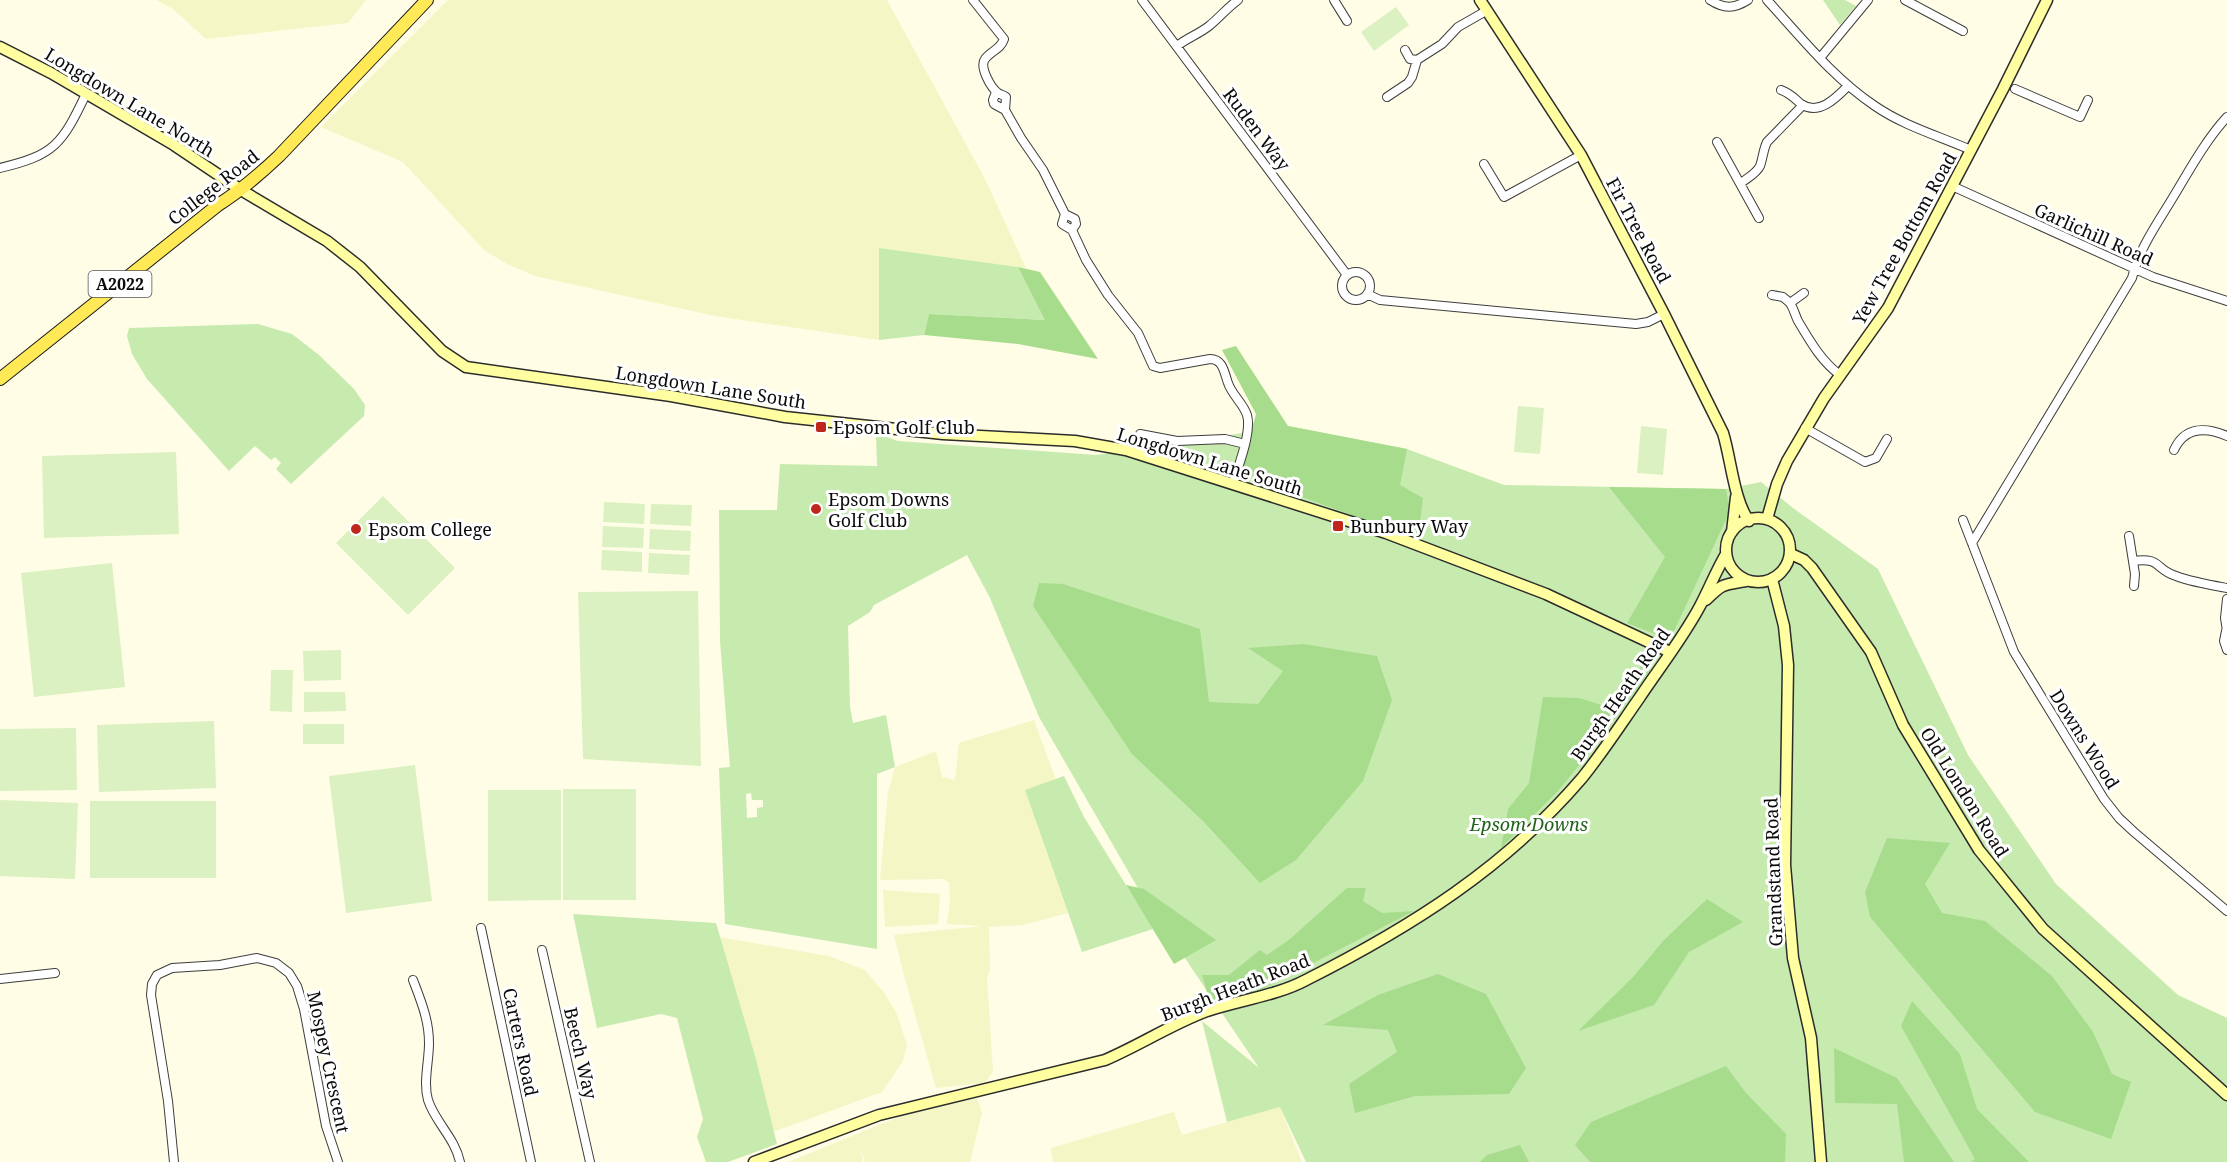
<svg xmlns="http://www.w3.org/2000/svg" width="2227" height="1162" font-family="'Noto Serif',serif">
<rect width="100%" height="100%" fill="#fffde6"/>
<path fill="#f4f6c5" d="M156 0H366L348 23 206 39 173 9Z
M448 0H887L985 179 1026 268 879 248V340L715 316 535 276 507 264 484 250 403 162 321 127Z
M1034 720 1056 780 1025 790 1068 913 1023 925 989 927 990 970 987 978 993 1071 985 1083 936 1088 906 983 894 935 983 926 947 924 950 901 949 883 943 879 880 880 888 792 895 767 936 751 942 777 955 780 959 743Z
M883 890 940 894 938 924 885 927Z
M719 937 829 956 865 970 885 994 897 1014 907 1045 903 1061 882 1092 773 1132 756 1059Z
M977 1098 982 1113 970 1162H865L860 1147 863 1162H788L906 1114Z
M1280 1107 1302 1162H1053L1051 1148 1174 1112 1182 1135Z"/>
<path fill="#c7eaaf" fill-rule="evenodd" d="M1823 0H1845L1856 6 1840 25Z
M879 248 1018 267 1046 320 929 314 924 335 879 340Z
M258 324 292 334 319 355 354 389 365 405 364 416 291 484 276 469 281 463 275 457 271 460 255 446 229 471 147 379 132 354 127 336 129 328Z
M1288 426 1407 449 1504 485 1726 489 1761 482 1793 508 1878 569 1968 755 2056 884 2178 995 2227 1018V1162H1306L1280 1107 1227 1122 1202 1021 1259 1068 1139 890 1039 717 990 598 967 555 874 605 870 612 848 626 850 707 853 723 886 715 895 767 877 774V949L725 924 719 768 730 767 720 641 719 510H777L780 464 877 466 876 433 898 441 1096 455ZM751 793 752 800H763V807L757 808V817L747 818 746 794Z
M1064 776 1084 817 1153 929 1082 952 1025 790Z
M573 914 716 923 756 1059 777 1144 728 1162H706L697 1137 703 1119 677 1018 661 1014 597 1028Z"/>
<path fill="#a8dc8d" d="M1018 267 1040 272 1098 359 1018 344 924 335 929 314 1045 320Z
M1236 346 1288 426 1407 449 1400 485 1423 498 1418 539 1249 478 1239 477 1256 414 1222 350Z
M1609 487 1726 489 1730 511 1674 631 1660 636 1627 623 1665 557Z
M1039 583 1063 584 1200 629 1209 702 1258 704 1283 671 1248 648 1303 644 1377 656 1392 700 1363 781 1296 860 1260 883 1204 822 1132 754 1033 606Z
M1642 665 1651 669 1600 740 1558 791 1501 848 1508 809 1529 783 1543 697 1579 698 1611 708Z
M1887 838 1950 843 1925 884 1942 913 1985 921 2052 976 2093 1032 2112 1074 2131 1082 2111 1139 2035 1112 1870 917 1865 892Z
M1126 885 1144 889 1216 940 1174 964Z
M1347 888H1366L1363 901 1382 913 1414 911 1251 995 1210 1003 1202 975H1229L1260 950 1267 955 1290 939Z
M1707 899 1743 922 1689 952 1654 1005 1578 1031 1633 977 1664 940Z
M1438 974 1486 994 1526 1068 1509 1094 1415 1096 1355 1113 1349 1084 1397 1052 1388 1030 1323 1025 1378 995Z
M1912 1001 1960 1054 1977 1109 2029 1162H1971L1975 1159 1901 1026Z
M1834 1048 1897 1078 1954 1162H1904L1897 1104 1835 1103Z
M1726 1066 1746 1093 1786 1134 1785 1162H1590L1575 1145 1591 1122Z
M1520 1145 1529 1162H1480L1487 1155Z"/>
<path fill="#dbf1c1" d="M1396 7 1409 25 1374 51 1361 32Z
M1518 406 1544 408 1540 454 1514 452Z
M1641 426 1667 429 1663 475 1637 473Z
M176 452 179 534 44 538 42 456Z
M383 496 455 568 408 615 336 543Z
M604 502 645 504 644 524 603 522Z
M651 504 692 505 691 526 650 524Z
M603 526 644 528 643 548 602 547Z
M650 529 691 531 690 551 649 549Z
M602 550 642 552V572L601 570Z
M649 553 690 555 689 575 648 573Z
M112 563 125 687 34 697 21 573Z
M698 591 701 766 583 759 578 592Z
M341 650V680L304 681 303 651Z
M271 670H293L292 712 270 711Z
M304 692H345L346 711 304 712Z
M214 721 216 788 99 792 97 725Z
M303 724H344V744H303Z
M76 728 77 790 0 791V729Z
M415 765 432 901 346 913 329 776Z
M563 789H636V900H563Z
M488 790H561V900L488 901Z
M0 800 78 803 75 879 0 876Z
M90 801H216V878H90Z"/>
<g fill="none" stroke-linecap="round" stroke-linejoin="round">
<g stroke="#3d3d3d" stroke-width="10">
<path id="street" d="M973 0 1004 39C1001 49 991 51 985 59 979 67 991 88 998 93 1001 95 1004 95 1006 97L1005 110
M1142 0 1347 275
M1334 0 1347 21
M1710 0C1724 9 1734 9 1748 0
M1767 0C1801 37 1833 78 1875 106 1904 126 1939 136 1971 150
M1905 0 1963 31
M1177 46C1187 38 1199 34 1209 26 1219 18 1227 8 1238 0
M1405 50 1410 59 1417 60
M1820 58 1868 0
M2015 89 2080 117 2088 100
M1781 90C1790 93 1794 98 1801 104 1819 116 1836 98 1848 86
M996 92 993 100 994 104 1005 110 1021 138 1043 170 1065 214 1075 219 1076 224 1072 230
M1387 97 1408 83 1412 77 1417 60 1442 44 1458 27 1486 11
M1717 142 1759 218
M1484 164 1504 197 1581 155
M0 168C55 155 62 144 86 94
M1741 183C1747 178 1756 174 1760 166 1763 158 1763 150 1767 142L1803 105
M1952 186 2153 277 2227 301
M1065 214 1062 224 1072 230 1086 260 1108 295 1138 333 1153 366 1160 368 1210 359C1223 359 1224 372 1228 383 1232 395 1243 403 1247 415 1252 433 1238 466 1233 484
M1342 286a14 14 0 1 1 28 0a14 14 0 1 1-28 0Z
M1804 293 1790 303C1794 309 1795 315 1798 321 1810 341 1821 361 1840 375
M1367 294 1380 300 1636 324 1648 322 1664 314
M1772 295 1783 297 1790 303
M1805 428 1865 462 1876 458 1887 439
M1140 434 1177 441 1225 439 1245 444
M2174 450C2185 426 2206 427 2227 436
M1963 520 2014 652 2104 799 2119 818 2134 832 2227 911
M2129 536 2135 574 2134 586
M1972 543 2132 278C2139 249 2157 224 2172 199 2189 171 2205 141 2227 117
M2133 561C2162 557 2154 569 2176 576 2192 582 2210 585 2227 588
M2227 599 2225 618 2227 631
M2226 631 2224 641 2227 650
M481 928 531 1162
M542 950 590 1162
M0 979 55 973
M413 980C421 1001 429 1020 429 1043 429 1062 423 1082 428 1100 435 1122 455 1138 460 1162
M174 1162 168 1101 151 995 152 984 157 975 172 968 220 965 257 958 276 963 289 973 297 986 304 1009 326 1126 338 1162"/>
</g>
<g stroke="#2c2c2c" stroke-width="13">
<path id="secondary" d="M1480 0 1581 155 1664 314 1723 433C1731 459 1734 501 1749 521
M0 47 51 73 174 145 241 190 327 241 360 267 442 351 466 367 671 396 785 417 943 434 1075 441 1126 450 1386 533 1546 594 1670 652
M1726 550a32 32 0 1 1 64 0a32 32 0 1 1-64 0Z
M1767 519 1777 484 1787 461 1824 398 1888 308 2003 89 2047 0
M1732 532 1736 497
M1791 554 1804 560 1812 568 1871 652 1903 725 1979 850 2043 929 2227 1095
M1772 579 1784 626 1788 665 1785 865 1793 958 1811 1038 1821 1162
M1706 600C1723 583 1723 585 1746 581
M754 1162 879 1115 1105 1060C1140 1045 1172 1024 1207 1011 1239 1000 1276 996 1306 980 1411 927 1505 868 1582 778 1603 752 1621 724 1640 697 1660 667 1683 638 1700 606 1709 589 1716 571 1726 554"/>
</g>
<g stroke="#1b1b1b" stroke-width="14">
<path id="primary" d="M0 379 218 205C240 191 260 174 279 156L427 0"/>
</g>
<use href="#street" stroke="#fff" stroke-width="8"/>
<use href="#secondary" stroke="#ffffa1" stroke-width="10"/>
<use href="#primary" stroke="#ffe956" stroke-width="12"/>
</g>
<g fill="#bf271c" stroke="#fff" stroke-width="2">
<rect x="815" y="421" width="12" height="12" rx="3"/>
<circle cx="816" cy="509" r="6"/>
<rect x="1332" y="520" width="12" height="12" rx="3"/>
<circle cx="356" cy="529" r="6"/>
</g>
<g text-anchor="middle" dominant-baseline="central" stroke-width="6" stroke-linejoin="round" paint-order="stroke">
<rect fill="#fff" stroke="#545454" stroke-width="1.5" x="88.5" y="271" width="63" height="26" rx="4.5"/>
<g font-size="16" font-weight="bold" fill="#0a0a0a">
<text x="120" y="284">A2022</text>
</g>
<g font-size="18" fill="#0a0a0a" stroke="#fff">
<text transform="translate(130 102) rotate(31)">Longdown Lane North</text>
<text transform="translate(1257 129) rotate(53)">Ruden Way</text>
<text transform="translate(213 187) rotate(-38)">College Road</text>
<text transform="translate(1639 230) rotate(62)">Fir Tree Road</text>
<text transform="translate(2094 234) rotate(24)">Garlichill Road</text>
<text transform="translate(1904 238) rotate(-61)">Yew Tree Bottom Road</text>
<text transform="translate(711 387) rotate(9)">Longdown Lane South</text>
<text transform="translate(1210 461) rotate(17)">Longdown Lane South</text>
<text transform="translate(1620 694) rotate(-55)">Burgh Heath Road</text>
<text transform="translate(2085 739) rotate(58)">Downs Wood</text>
<text transform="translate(1965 792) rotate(58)">Old London Road</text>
<text transform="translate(1773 872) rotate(-92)">Grandstand Road</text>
<text transform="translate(1235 987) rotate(-21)">Burgh Heath Road</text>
<text transform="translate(521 1042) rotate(78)">Carters Road</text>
<text transform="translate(581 1053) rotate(77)">Beech Way</text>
<text transform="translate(329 1062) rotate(78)">Mospey Crescent</text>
</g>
<g font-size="18" fill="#0a0a0a" stroke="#fff" text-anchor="start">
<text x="833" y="427">Epsom Golf Club</text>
<text x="828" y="499">Epsom Downs<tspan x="828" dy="21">Golf Club</tspan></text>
<text x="1350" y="526">Bunbury Way</text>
<text x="368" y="529">Epsom College</text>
</g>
<g font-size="18" font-style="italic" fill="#1f6318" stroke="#fff">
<text x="1529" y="824">Epsom Downs</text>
</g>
</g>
</svg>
